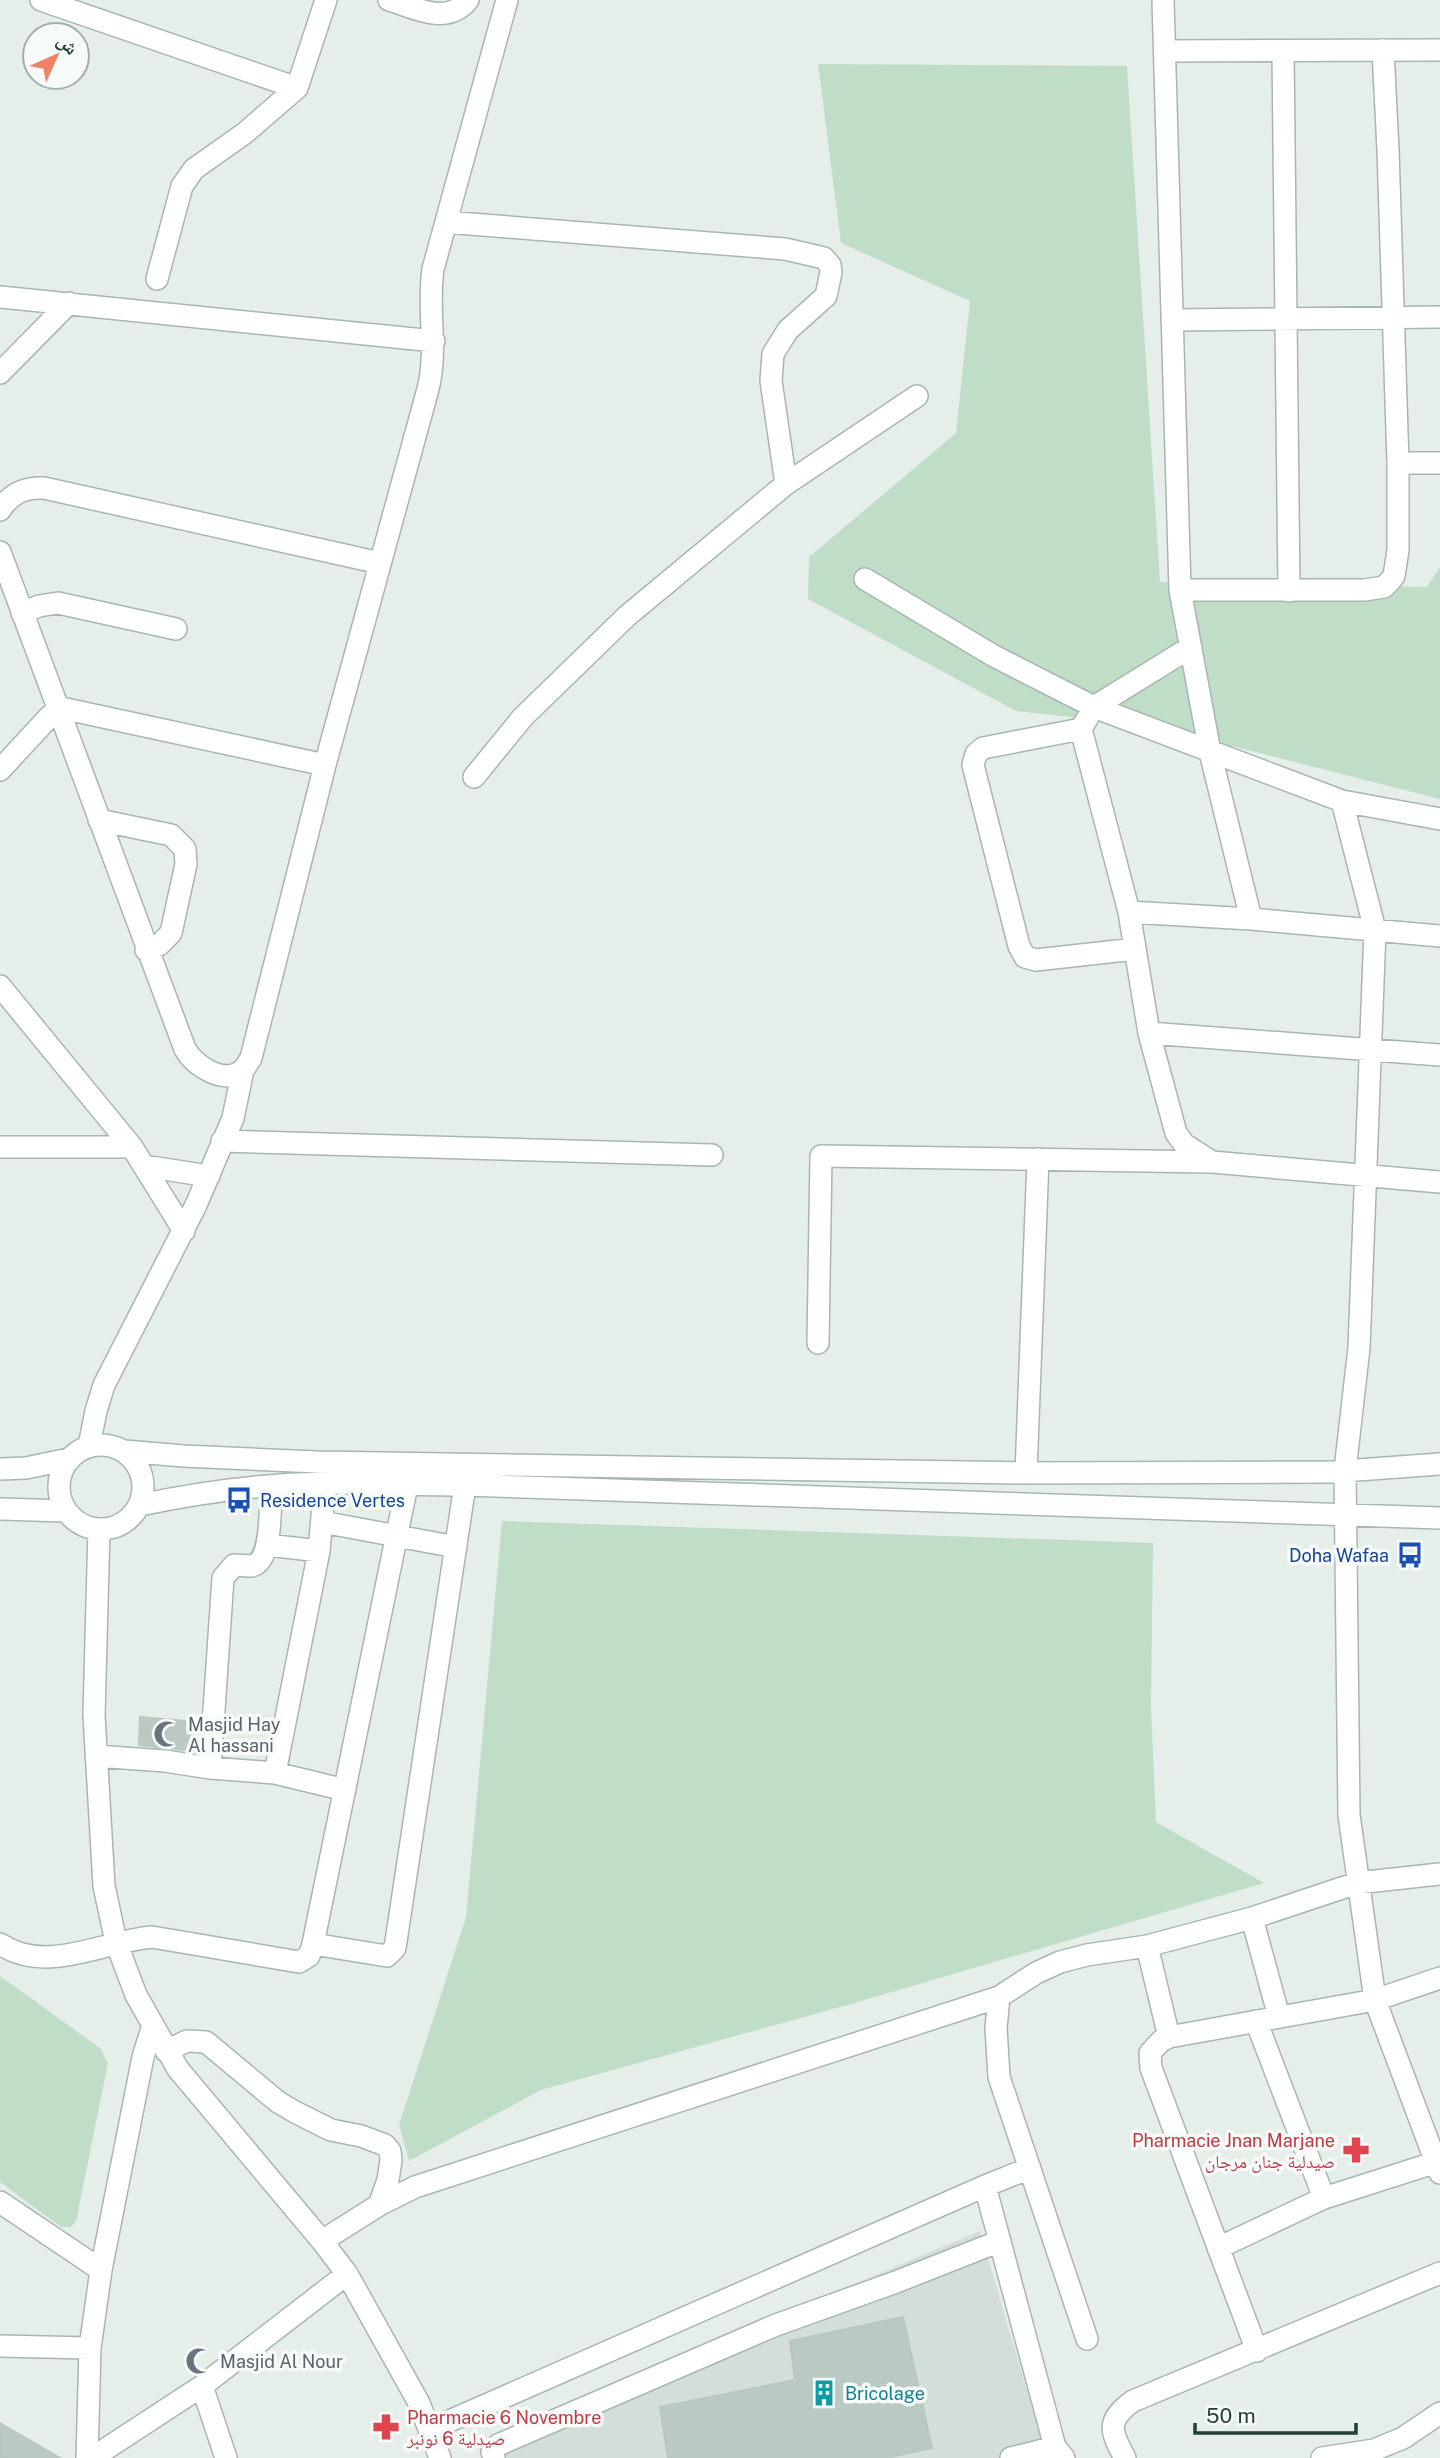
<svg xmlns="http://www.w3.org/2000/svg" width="1440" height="2458" font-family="'Public Sans','Noto Naskh Arabic',sans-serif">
<rect width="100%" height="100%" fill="#e6eeea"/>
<path fill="#d4ded9" d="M980 2231 1047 2458H482L477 2443Z"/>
<path fill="#c0dec7" d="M818 64 1127 66 1160 582 1427 587 1440 567V799L1153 726 1016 711 808 599 809 557 956 433 970 301 841 243Z
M502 1521 1153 1543 1151 1706 1156 1822 1264 1883 851 2004 541 2090 409 2161 399 2125 466 1917Z
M0 1976 100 2048 108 2063 76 2221 71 2227H61L0 2182Z"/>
<path fill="#bbc9c3" stroke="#b8c8c1" stroke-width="2" d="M140 1717 195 1722 193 1751 139 1745Z
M903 2317 932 2448 886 2458H668L660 2407 795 2380 790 2341Z
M0 2423 60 2458H0Z"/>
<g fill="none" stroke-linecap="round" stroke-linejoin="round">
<g stroke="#a8b6b1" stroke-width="24">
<path id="minor" d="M41 0 297 88
M389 0C416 8 447 26 468 0
M1163 0 1180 590 1210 752 1251 919
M1165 51 1440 50
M1283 51 1289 591
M446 222 785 249 824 258 830 265 831 272 826 296 788 330 773 354 771 381 786 484
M157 279 182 186 194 169 245 133 297 88 326 0
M0 297 434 341
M1172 320 1440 317
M0 373 69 303
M1398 463H1440
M0 510C11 493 25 487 44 488L380 563
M0 552 185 1049C194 1065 222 1084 240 1072 245 1069 248 1063 251 1058L325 765 428 389C438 349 427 310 433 269L507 0
M865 579 994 656 1094 707 1342 801 1440 819
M1180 590H1364L1384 587 1389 582 1394 576 1398 550V463L1388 150 1383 50
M22 613 39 606 58 603 176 629
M1191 647 1094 707 1081 729 1129 912 1149 1033 1176 1133 1184 1144 1212 1162 1440 1182
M1081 729 983 748 976 754 973 765 1019 946 1025 957 1036 960 1135 949
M0 770 50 716 66 709 325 765
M474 777 523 717 627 616 786 484 917 396
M1342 801 1375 930 1359 1348 1345 1470 1349 1815 1375 2000 1440 2173
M99 820 171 835 185 849 186 864 171 933 159 945 146 950
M1129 912 1251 919 1440 936
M0 986 132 1147 184 1231
M1149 1033 1440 1055
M222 1141 712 1155
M0 1147H132
M144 1166 209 1176
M818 1343 821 1156 1210 1162
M59 1487a42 42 0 1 1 84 0a42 42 0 1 1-84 0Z
M89 1446 96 1411 104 1385 196 1205 233 1118 243 1070
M124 1451 184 1456 317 1462 1026 1473 1330 1472 1440 1464
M0 1469 26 1468 69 1459
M1026 1473 1038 1159
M140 1505C201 1492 263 1484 326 1483 372 1483 419 1485 465 1485L1440 1518
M0 1509 66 1511
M322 1522 456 1547
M99 1529 94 1715 104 1886 116 1942 136 1995 178 2069 322 2241 347 2274 419 2403 440 2458
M268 1545 319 1551
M96 1756 165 1761 210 1768 275 1773 345 1790
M210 1768 223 1578 234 1565C239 1565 246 1566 251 1566 273 1563 270 1504 271 1486
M275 1773 319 1551 325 1483
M1252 1918 1279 2017
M0 1944C46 1975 103 1941 152 1937L299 1962 309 1956 313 1944 407 1485
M313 1944 387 1956 395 1948 465 1485
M1147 1946 1169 2037
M1256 2021 1324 2198
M166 2051 187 2041 206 2042 278 2102 295 2112 331 2130 361 2136 385 2145 390 2151 391 2160 388 2180 379 2205
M985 2186 1055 2447 1064 2458
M0 2202 101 2270
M322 2241 379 2205 415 2187 999 1997
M1218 2248 1324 2198 1440 2161
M1087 2339 999 2077 996 2028 999 1997 1036 1973 1060 1962 1087 1955 1147 1946 1252 1918 1357 1883 1440 1874
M0 2346 90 2348
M1257 2351 1151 2068 1150 2053 1161 2041 1169 2037 1375 2000 1440 1978
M202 2386 226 2458
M429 2430 985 2186 1030 2168
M87 2458 90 2348 101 2270 143 2057 153 2025
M92 2458 202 2386 347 2274
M494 2458 492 2452 498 2445 776 2325 896 2282 1000 2241
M1011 2458 1055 2447
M1125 2458C1111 2432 1105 2421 1133 2401L1440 2273
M1322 2458 1374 2450 1403 2438 1440 2413"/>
</g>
<use href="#minor" stroke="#fff" stroke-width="21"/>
</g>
<defs>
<g id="bus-bare" transform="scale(2.1)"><path d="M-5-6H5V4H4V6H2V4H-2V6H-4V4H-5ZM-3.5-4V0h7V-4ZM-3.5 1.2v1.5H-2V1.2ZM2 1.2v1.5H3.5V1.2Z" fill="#1a4fb4" stroke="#f6faf8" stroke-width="2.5" paint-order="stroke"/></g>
<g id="mosque-bare" transform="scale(2.1)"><path d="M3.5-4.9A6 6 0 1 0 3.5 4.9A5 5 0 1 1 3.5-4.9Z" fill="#6b7280" stroke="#f6faf8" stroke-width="2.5" paint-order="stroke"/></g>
<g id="pharmacy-bare" transform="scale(2.1)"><path d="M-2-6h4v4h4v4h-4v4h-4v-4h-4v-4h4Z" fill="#e0444e" stroke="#f6faf8" stroke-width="2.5" paint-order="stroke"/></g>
<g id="building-bare" transform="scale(2.1)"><path d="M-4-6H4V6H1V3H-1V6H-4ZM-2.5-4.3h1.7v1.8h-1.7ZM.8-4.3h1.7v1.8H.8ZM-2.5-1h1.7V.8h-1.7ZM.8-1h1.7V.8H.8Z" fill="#0f9aa8" stroke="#f6faf8" stroke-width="2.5" paint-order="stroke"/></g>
</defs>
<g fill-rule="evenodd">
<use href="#bus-bare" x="239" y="1500"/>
<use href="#bus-bare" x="1410" y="1555"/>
<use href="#mosque-bare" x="167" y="1734"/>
<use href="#pharmacy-bare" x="1356" y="2150"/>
<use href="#mosque-bare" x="199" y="2361"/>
<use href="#building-bare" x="824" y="2393"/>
<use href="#pharmacy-bare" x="386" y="2427"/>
</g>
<g text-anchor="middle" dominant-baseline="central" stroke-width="7" stroke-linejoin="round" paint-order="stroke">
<g font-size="18" fill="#164399" stroke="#f6faf8" text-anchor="start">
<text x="260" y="1500">Residence Vertes</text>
<text x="1389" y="1555" text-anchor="end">Doha Wafaa</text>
</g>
<g font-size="18" fill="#5b616d" stroke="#f6faf8" text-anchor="start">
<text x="188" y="1724">Masjid Hay<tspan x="188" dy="21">Al hassani</tspan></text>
<text x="220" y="2361">Masjid Al Nour</text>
</g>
<g font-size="18" fill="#be3a42" stroke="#f6faf8" text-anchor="end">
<text x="1335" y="2140">Pharmacie Jnan Marjane<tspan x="1335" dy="21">صيدلية جنان مرجان</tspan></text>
<text x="407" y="2417" text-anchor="start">Pharmacie 6 Novembre<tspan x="407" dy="21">صيدلية 6 نونبر</tspan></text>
</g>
<g font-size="18" fill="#0d838f" stroke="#f6faf8" text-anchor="start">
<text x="845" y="2393">Bricolage</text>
</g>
</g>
<g transform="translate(56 56) rotate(45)"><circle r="33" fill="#f6faf8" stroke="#a2b0ab" stroke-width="2"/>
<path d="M0-5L12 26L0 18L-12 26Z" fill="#ee8264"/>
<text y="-10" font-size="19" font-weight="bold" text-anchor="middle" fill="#254038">ش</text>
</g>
<path d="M1195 2423v10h161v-10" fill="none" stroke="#254038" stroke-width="3.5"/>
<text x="1206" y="2423" font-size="21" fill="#254038" stroke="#f6faf8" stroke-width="5" paint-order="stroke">50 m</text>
</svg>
